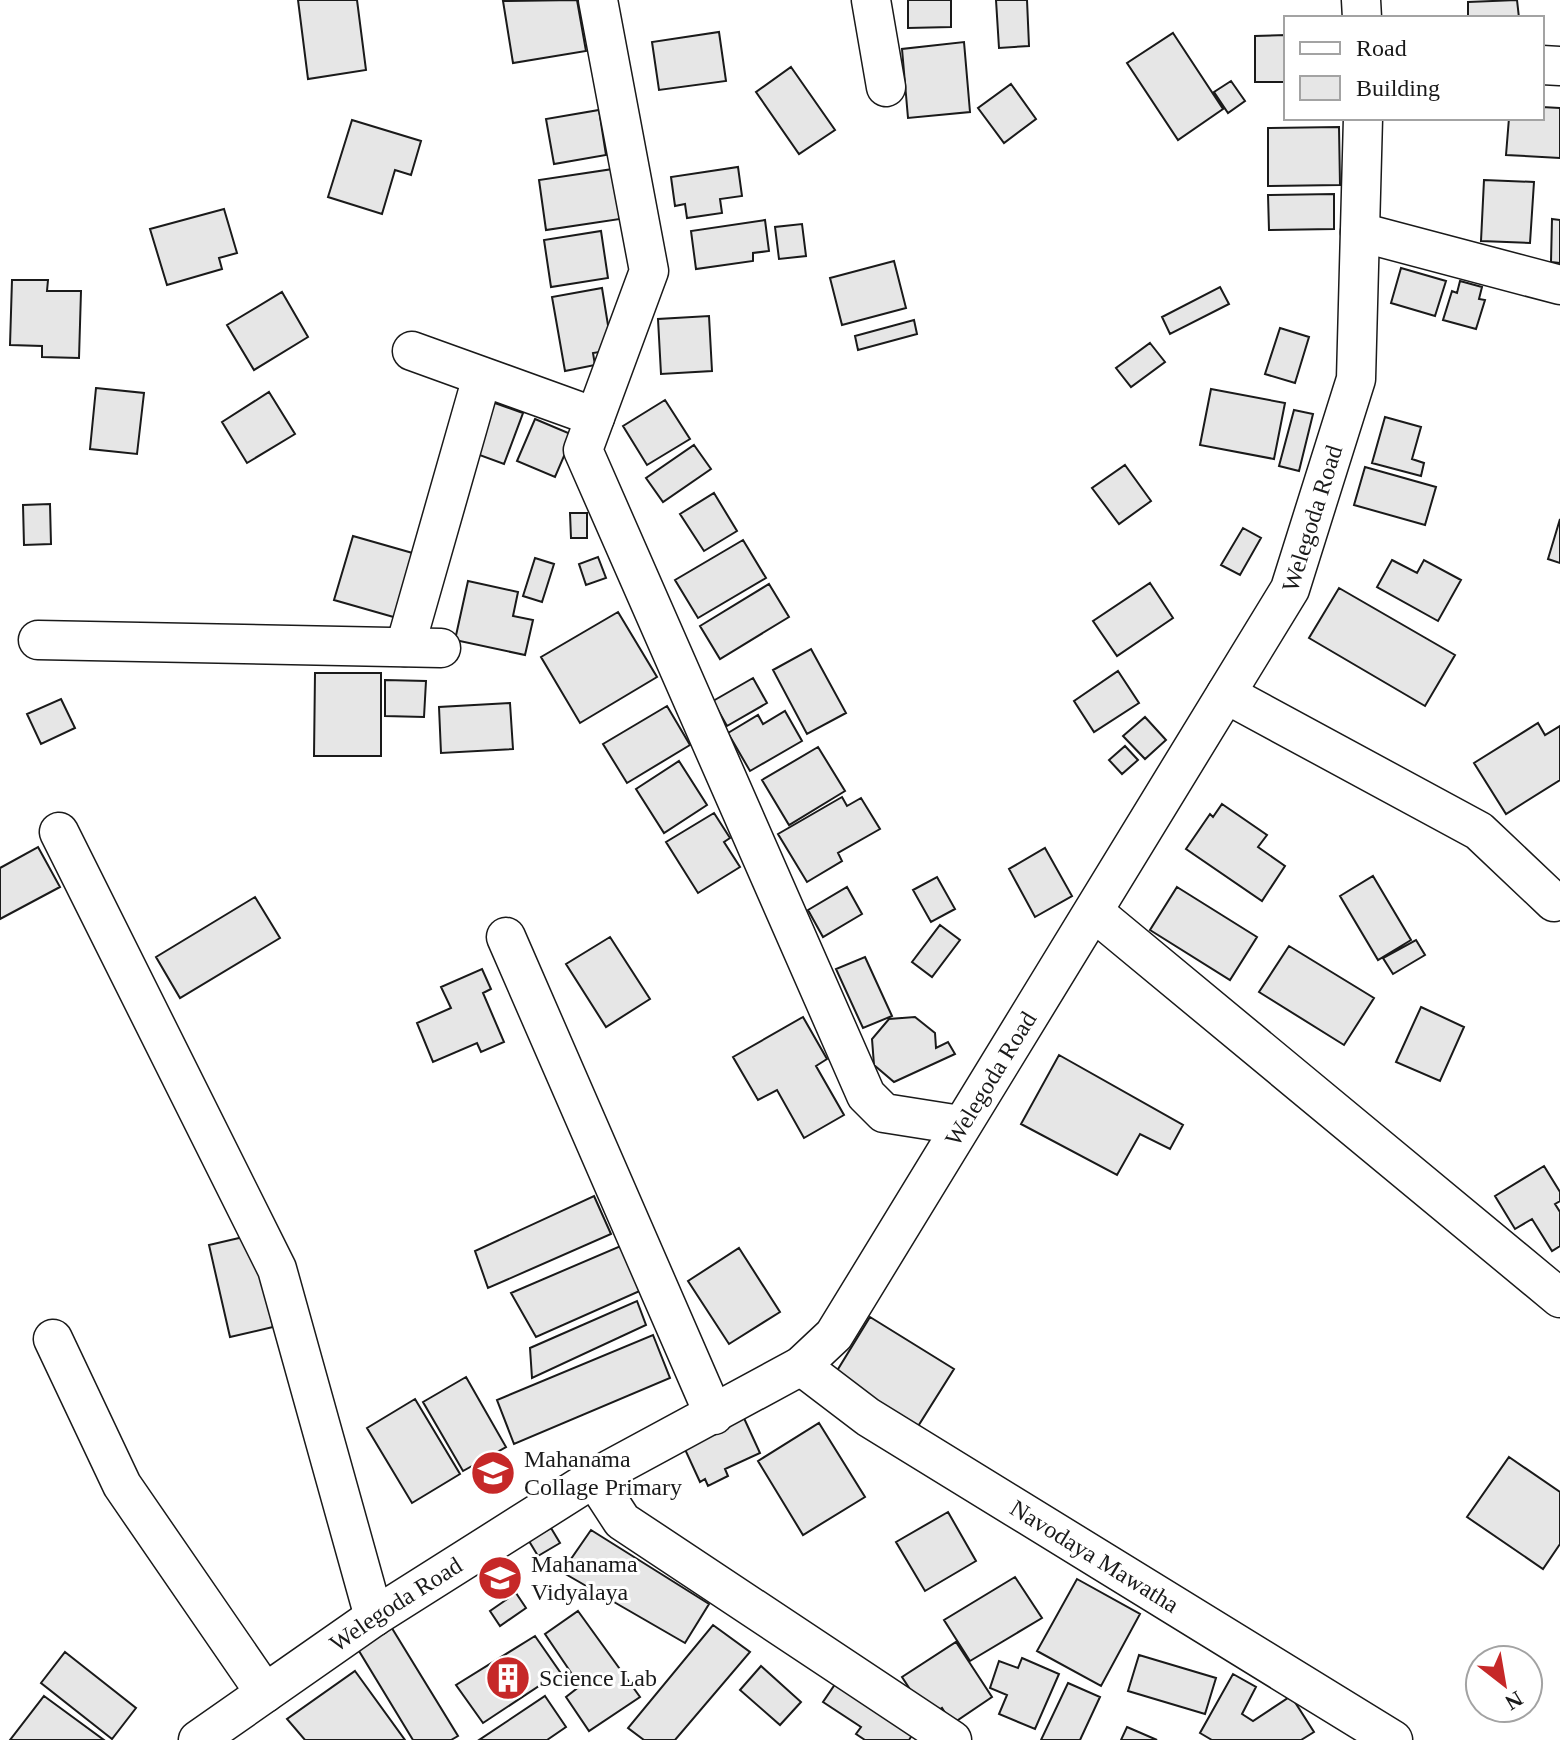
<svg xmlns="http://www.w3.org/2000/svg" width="1560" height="1740" font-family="Georgia,serif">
<rect width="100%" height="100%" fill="#fff"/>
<path fill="#e6e6e6" stroke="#1a1a1a" stroke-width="2" d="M298 0H357L366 70 308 79Z
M577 0 586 51 513 63 503 1Z
M908 0H951V27L908 28Z
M996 0H1027L1029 46 999 48Z
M1517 0 1519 18H1468V2Z
M719 32 726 81 659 90 652 42Z
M1173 33 1223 109 1178 140 1127 63Z
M1286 35V82H1255V36Z
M964 42 970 112 908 118 902 49Z
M791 67 835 130 799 154 756 92Z
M1231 81 1245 101 1228 113 1214 92Z
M1011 84 1036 119 1004 143 978 108Z
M1542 107 1560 108V158L1506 155 1509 118H1542Z
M599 110 606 155 554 164 546 119Z
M352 120 421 141 411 175 395 170 382 214 328 197Z
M1339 127 1340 185 1268 186V128Z
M738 167 742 196 720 199 722 213 687 218 685 204 675 206 671 177Z
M613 169 620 219 546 230 539 180Z
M1484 180 1534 182 1530 243 1481 241Z
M1334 194V229L1269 230 1268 195Z
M224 209 237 253 219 258 222 269 167 285 150 229Z
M1552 219 1560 220V263L1551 262Z
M765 220 769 251 753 253V261L696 269 691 231Z
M802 224 806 256 779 259 775 227Z
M601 231 608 278 551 287 544 240Z
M894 261 906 308 842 325 830 278Z
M1401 268 1446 281 1435 316 1391 303Z
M12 280H48L47 291H81L79 358 42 357V346L10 345Z
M1460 281 1482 287 1479 299 1485 300 1476 329 1443 320 1452 291 1457 293Z
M1220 287 1229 304 1170 334 1162 317Z
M602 288 612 350 593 353 595 365 565 371 552 297Z
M282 292 308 337 254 370 227 325Z
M709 316 712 371 661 374 658 319Z
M914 320 917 334 858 350 855 336Z
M1280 328 1309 337 1295 383 1265 374Z
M1150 343 1165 362 1131 387 1116 368Z
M96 388 144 393 137 454 90 449Z
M1211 389 1285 403 1274 459 1200 445Z
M269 392 295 434 247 463 222 422Z
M665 400 690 439 647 465 623 426Z
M492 402 523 413 504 464 474 453Z
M1294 410 1313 414 1299 471 1279 466Z
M1385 417 1421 427 1412 459 1424 463 1421 476 1372 463Z
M535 419 573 435 555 477 517 461Z
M694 445 711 469 663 502 646 478Z
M1125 465 1151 501 1119 524 1092 488Z
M1365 467 1436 487 1425 525 1354 505Z
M714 493 737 531 704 551 680 514Z
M50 504 51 544 24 545 23 505Z
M570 513H587V538H571Z
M1560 519V563L1548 559Z
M1243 528 1261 538 1240 575 1221 565Z
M353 536 416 554 397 618 334 600Z
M743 540 766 578 698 618 675 580Z
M598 557 606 578 586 585 579 564Z
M535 558 554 564 542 602 523 596Z
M1392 560 1417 573 1424 560 1461 580 1438 621 1377 587Z
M468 581 518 592 513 616 533 620 525 655 455 640Z
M1150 583 1173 618 1117 656 1093 621Z
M769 584 789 617 720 659 700 626Z
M1339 588 1455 655 1425 706 1309 638Z
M618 612 657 677 580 723 541 657Z
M811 649 846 713 807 734 773 670Z
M1118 671 1139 703 1094 732 1074 701Z
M315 673H381V756H314Z
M753 678 767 703 727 726 713 701Z
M385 680 426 681 424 717 385 716Z
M61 699 75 728 41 744 27 714Z
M510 703 513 749 441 753 439 707Z
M667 706 690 745 627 783 603 744Z
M785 711 802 741 750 771 728 733 758 715 763 724Z
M1145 717 1166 740 1145 759 1123 736Z
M1538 723 1545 735 1560 726V780L1506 814 1474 763Z
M1125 746 1138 760 1122 774 1109 760Z
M818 747 845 791 789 825 762 780Z
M679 761 707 805 664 833 636 789Z
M842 797 847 806 861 798 880 829 838 853 842 861 807 882 778 834Z
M1222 804 1267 835 1258 847 1285 866 1262 901 1186 849 1210 814 1213 817Z
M714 813 730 838 724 842 740 867 698 893 666 842Z
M38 847 60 887 0 919V868Z
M1045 848 1072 896 1035 917 1009 869Z
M1373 876 1411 940 1378 960 1340 896Z
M937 877 955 909 931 922 913 890Z
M847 887 862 914 823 937 808 910Z
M1177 887 1257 937 1230 980 1150 930Z
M255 897 280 938 180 998 156 957Z
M940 925 960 940 932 977 912 962Z
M610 937 650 999 606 1027 566 964Z
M1416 940 1425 955 1393 974 1383 958Z
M1289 946 1374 998 1344 1045 1259 992Z
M865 957 892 1016 863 1028 836 969Z
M482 969 491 989 483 993 504 1042 481 1052 477 1043 433 1062 417 1023 451 1008 441 987Z
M1421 1007 1464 1027 1440 1081 1396 1062Z
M803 1017 827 1059 816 1066 844 1115 804 1138 777 1090 758 1100 733 1057Z
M915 1017 935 1033 936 1048 948 1042 955 1054 894 1082 874 1065 872 1039 889 1019Z
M1059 1055 1183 1125 1170 1149 1140 1134 1117 1175 1021 1124Z
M1544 1166 1560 1192V1201L1555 1204 1560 1212V1246L1552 1251 1532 1219 1515 1229 1495 1196Z
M594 1196 611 1234 488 1288 475 1251Z
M252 1235 273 1327 230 1337 209 1245Z
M623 1245 642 1290 536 1337 511 1293Z
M739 1248 780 1312 729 1344 688 1281Z
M637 1301 646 1325 532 1378 530 1348Z
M870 1317 954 1369 915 1431 832 1379Z
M653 1335 670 1378 514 1444 497 1400Z
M466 1377 506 1447 463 1471 423 1402Z
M415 1399 460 1474 412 1503 367 1428Z
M743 1416 760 1453 725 1469 728 1476 708 1486 705 1479 700 1482 683 1445Z
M819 1423 865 1497 803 1535 758 1461Z
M1509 1457 1560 1492V1544L1543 1569 1467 1517Z
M948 1512 976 1561 925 1591 896 1542Z
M551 1528 560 1543 538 1556 529 1541Z
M591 1530 709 1604 685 1643 562 1572Z
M1015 1577 1042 1618 970 1661 944 1620Z
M1077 1579 1140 1614 1101 1686 1037 1651Z
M516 1593 526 1608 500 1626 490 1611Z
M578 1611 640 1697 589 1731 566 1697 580 1686 545 1634Z
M390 1625 458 1736 451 1740H413L356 1646Z
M713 1625 750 1652 675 1740H644L628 1728Z
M535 1636 560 1672 483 1723 456 1685Z
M956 1642 992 1697 952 1724 942 1708 928 1717 902 1677Z
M65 1652 136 1708 112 1739 41 1683Z
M1139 1655 1216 1678 1205 1714 1128 1691Z
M1022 1658 1059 1674 1035 1729 999 1714 1007 1695 990 1688 999 1661 1018 1668Z
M761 1666 801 1702 780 1725 740 1690Z
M355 1671 405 1740H305L287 1719Z
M842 1674 918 1726 909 1740H865L856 1734 861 1727 823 1702Z
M1233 1674 1256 1687 1242 1714 1253 1721 1291 1696 1314 1732 1301 1740H1212L1200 1733Z
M1068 1683 1100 1697 1080 1740H1041Z
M44 1696 104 1740H10Z
M545 1696 566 1727 547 1740H479Z
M1127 1727 1157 1740H1121Z"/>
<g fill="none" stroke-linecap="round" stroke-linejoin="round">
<g stroke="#1a1a1a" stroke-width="41">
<g id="minor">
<path d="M598 0 649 271 583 450 866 1095 884 1113 960 1125"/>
<path d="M871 0 886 87"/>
<path d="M1361 0 1362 18"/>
<path d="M1542 65 1560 66"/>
<path d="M1360 232 1560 285"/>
<path d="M412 351 595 417"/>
<path d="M38 640 441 648"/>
<path d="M405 647 482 377"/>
<path d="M1226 694 1479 831 1554 902"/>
<path d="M59 832 277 1269 374 1617"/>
<path d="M1094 912 1560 1298"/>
<path d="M506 937 714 1415"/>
<path d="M53 1339 122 1485 265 1693"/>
<path id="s1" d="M801 1366 868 1417 1393 1740"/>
<path d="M594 1478 622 1521 952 1740"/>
<path id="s2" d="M198 1740 374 1617 594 1478 801 1366 834 1335 1290 589 1356 379 1363 118"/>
</g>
</g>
<use href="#minor" stroke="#fff" stroke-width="38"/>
</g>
<defs>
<g id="school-disc" transform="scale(2.3)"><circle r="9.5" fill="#c62828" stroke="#fff"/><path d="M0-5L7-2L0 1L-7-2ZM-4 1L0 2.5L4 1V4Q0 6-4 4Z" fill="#fff"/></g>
<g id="building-disc" transform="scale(2.3)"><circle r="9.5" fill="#c62828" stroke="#fff"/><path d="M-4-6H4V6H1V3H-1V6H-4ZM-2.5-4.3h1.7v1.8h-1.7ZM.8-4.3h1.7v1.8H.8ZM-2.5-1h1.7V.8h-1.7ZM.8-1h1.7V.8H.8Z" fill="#fff"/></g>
</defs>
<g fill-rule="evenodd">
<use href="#school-disc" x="493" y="1473"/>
<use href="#school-disc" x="500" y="1578"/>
<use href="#building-disc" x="508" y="1678"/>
</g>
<g text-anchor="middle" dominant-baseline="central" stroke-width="6" stroke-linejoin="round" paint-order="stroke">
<g font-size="24" fill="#1a1a1a" stroke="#fff">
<text stroke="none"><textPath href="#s2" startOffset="1704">Welegoda Road</textPath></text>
<text stroke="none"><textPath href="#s2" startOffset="1056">Welegoda Road</textPath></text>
<text stroke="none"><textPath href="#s1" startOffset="350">Navodaya Mawatha</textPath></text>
<text stroke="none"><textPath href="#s2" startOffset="240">Welegoda Road</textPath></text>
</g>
<g font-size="24" fill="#1a1a1a" stroke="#fff" text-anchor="start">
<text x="524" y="1459">Mahanama<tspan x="524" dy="28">Collage Primary</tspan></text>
<text x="531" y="1564">Mahanama<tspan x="531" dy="28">Vidyalaya</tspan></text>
<text x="539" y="1678">Science Lab</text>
</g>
</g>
<rect x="1284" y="16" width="260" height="104" fill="#ffffff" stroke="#a3a3a3" stroke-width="2"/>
<rect x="1300" y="42" width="40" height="12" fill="#ffffff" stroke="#a3a3a3" stroke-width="2"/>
<text x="1356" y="56" font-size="24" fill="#1a1a1a">Road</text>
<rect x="1300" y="76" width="40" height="24" fill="#e6e6e6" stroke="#a3a3a3" stroke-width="2"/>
<text x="1356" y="96" font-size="24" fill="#1a1a1a">Building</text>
<g transform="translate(1504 1684) rotate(149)"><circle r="38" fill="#ffffff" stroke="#a3a3a3" stroke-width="2"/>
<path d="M0-6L14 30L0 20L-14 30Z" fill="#c62828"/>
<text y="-12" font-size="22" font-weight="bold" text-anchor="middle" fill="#1a1a1a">N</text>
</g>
</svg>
